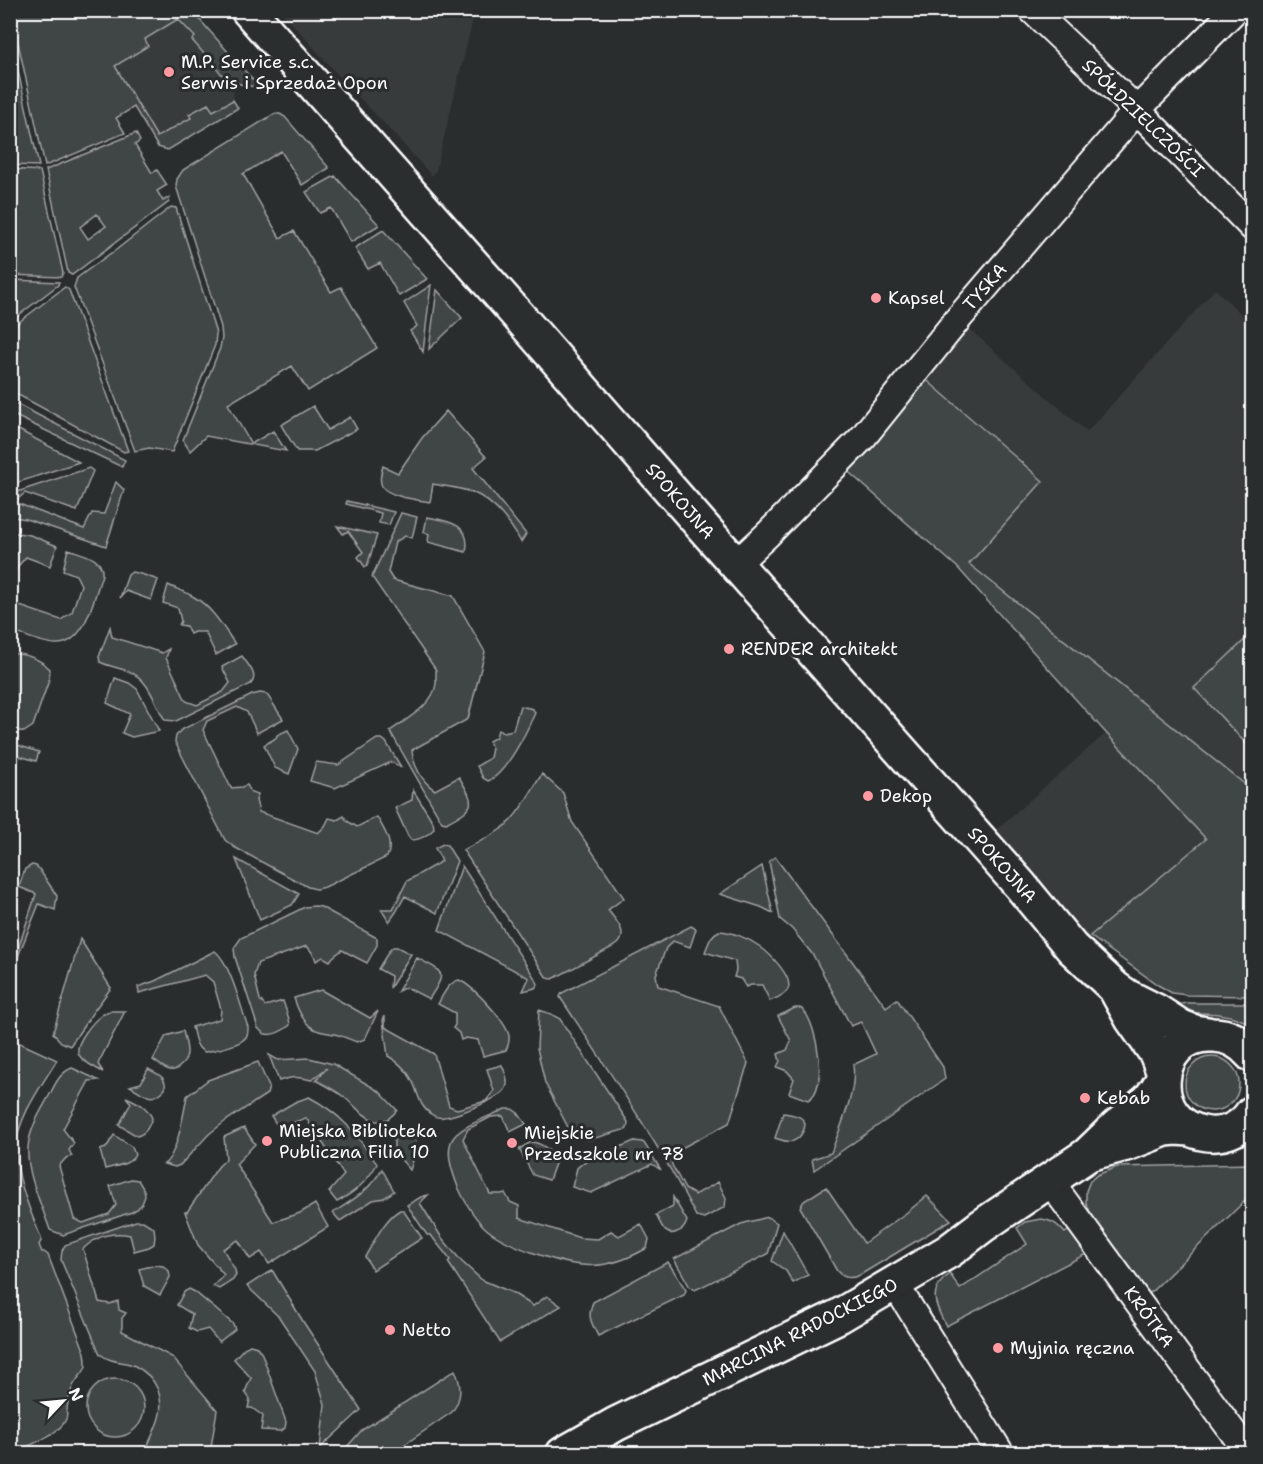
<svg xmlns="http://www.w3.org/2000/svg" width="1263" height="1464" font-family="'Shantell Sans',sans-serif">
<rect width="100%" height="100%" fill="#2a2d2e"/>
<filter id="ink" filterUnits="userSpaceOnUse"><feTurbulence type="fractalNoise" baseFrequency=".0167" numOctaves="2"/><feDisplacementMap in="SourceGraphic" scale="12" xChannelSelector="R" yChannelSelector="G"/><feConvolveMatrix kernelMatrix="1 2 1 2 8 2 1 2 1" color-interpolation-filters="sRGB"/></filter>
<g filter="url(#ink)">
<path fill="#373a3b" d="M281 11H475L436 170 432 176 378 117 346 84Z
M178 19 235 83 233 100 162 140H154L107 61Z
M1215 289 1252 324V791L969 564 1043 481 916 371 958 319 1087 432Z
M1106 733 1206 839 1084 941 982 842Z"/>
<path fill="#414445" stroke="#a0a2a2" stroke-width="1.5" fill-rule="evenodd" d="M31 10 192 11 260 88 235 83 225 78 192 40 195 37 178 19 145 39 148 46 115 66 157 137 191 118 189 114 208 104 213 111 233 100 238 108 168 150 158 147 134 107 116 118 125 133 45 166 12 15Z
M11 48H13L39 166 11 165Z
M274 114H280L285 117 329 168 302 185 281 151 243 174 280 238 294 231 331 292 341 287 377 348 308 391 292 366 228 404 251 444 273 431 286 451 206 436 190 451 183 440 220 348 222 338 221 327 176 186 177 179 183 170Z
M136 133 140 141 135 145 152 173 157 170 167 185 157 191 163 201 170 197 169 202 72 275 68 273 46 170ZM97 214 106 226 88 239 80 227Z
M11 169 40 171 63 273 61 277 11 275V272H18L17 173 11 172Z
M335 176 379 225 351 242 331 208 320 213 306 192Z
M171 207 176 208 216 333 215 345 172 452 149 448 135 451 74 287 77 278 111 253H112Z
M383 230 427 279 399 296 380 263 368 269 355 248Z
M11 280 59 282 58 285 11 321Z
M431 285V284L423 352 410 331 417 326 404 303Z
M65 287 69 290 128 451 124 452 11 391V328Z
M437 290 462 318 429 349Z
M922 376 1043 481 969 564 1252 790V996L1187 995 1172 993 1158 985 1090 936 1206 839 1106 733 957 567 843 467Z
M11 401 125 460 122 467 11 414Z
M313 406 328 430 350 417 357 429 315 451H297L281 425Z
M446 411 486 457 473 468 526 534 521 542C511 524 498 507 480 496 466 488 448 487 433 484L430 502C419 500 388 497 382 486 379 480 381 473 383 466L398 473 422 438Z
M11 426 79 462 13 484 10 482Z
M89 468 93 471 77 511 25 493 14 502 84 529 92 513 104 514 116 482 124 490 106 546 26 519 14 517 11 518V494Z
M347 501 394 512 389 525 379 523 381 513 346 504Z
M401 513 417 517 412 538 405 536 395 542 388 572 393 580 453 596 485 652 468 719 412 750C413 765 422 782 435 790L459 777C476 805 476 807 446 823L442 822 390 731C406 719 433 706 436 684 436 680 436 674 436 670L372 577Z
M427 517C448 521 472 524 466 552L428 542 429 534 424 532Z
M337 526 377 535 367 566 365 567 358 557 363 552 348 531 343 534Z
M11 532 30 535 57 546 50 566 26 557 19 565 16 571 11 569Z
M68 549C81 554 104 557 102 575 94 597 86 645 56 644 44 644 23 635 11 631V603L61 620 72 612 81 585 76 575 63 570Z
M132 572 144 575 158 580 151 600 126 591 120 598 128 575Z
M168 585C176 589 186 592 194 597 213 608 223 627 235 644L216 655 205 632H194L190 634 186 626 179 625 181 621 178 608 163 603Z
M110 627 112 637 162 653 169 649 166 658 186 701 197 705 223 692 230 683 222 667 242 656C248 665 259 675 251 684L176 721 165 720C155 705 150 681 132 673 122 668 110 667 100 662L99 657Z
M1252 633V750L1194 688Z
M11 653C25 654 40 659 50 669L49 680 33 726 24 732 11 729Z
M115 678 129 683 137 689 159 731 132 737 122 733 130 714 107 703Z
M260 693 266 694 268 696 283 719 257 733 247 712 237 707 207 721 203 730 231 788 242 787 247 785 251 792 258 794 256 800 259 812 318 833 325 826 329 818 337 820 344 816 347 821 357 827 377 817C384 830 394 843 387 857L325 887 316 889 308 887 234 847 225 840 175 742 176 736 181 730 252 695Z
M520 706 533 709 535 713C527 731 506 774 488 781L483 778 477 766 490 758 492 748 489 741 496 737 498 730 504 732 513 730Z
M288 730 298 749 289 774 275 768 264 745 276 738 277 735Z
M377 739H382L386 742 401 767 391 762 335 788 310 781 316 762 338 765Z
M11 743 39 752 36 761 20 756 11 780Z
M542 774 563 793 572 822 624 898 608 910C615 920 629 932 618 944L553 979 547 978 463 850C477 843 493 836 505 826 520 813 531 791 542 774Z
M413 790 433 822 434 829C428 835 420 840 411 840L408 836 395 808 412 800Z
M443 844 447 845 457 861 437 913 405 896 396 912 389 922 381 909H393L407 881 442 861 435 848Z
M775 857 886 1007 897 999 943 1067 945 1079 814 1170 812 1159 831 1153C840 1127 857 1092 853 1065L876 1054 861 1022 851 1026 813 955 792 929 780 919 769 861Z
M236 859 299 894 292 905 260 920Z
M32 865 36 866 39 869 57 896 55 910 39 904 11 974V970L36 894 19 887 25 869Z
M462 866 536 980 538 984 535 988 523 991 529 978 439 930Z
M762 866 773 913 761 907 720 894Z
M315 906 321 907 377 938V945L367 963 342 950 333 957 330 961 323 957 316 961 314 955 307 946 258 963 254 975 260 1000 265 1006 283 1001 289 1019 290 1025C285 1030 273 1036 266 1034 263 1034 260 1030 258 1028L235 957 234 948 241 938 305 907Z
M691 926 696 929 690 947 673 941 666 948 656 975 658 986 719 1006 748 1063 729 1123 672 1153V1165L685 1189 695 1195 718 1182 726 1198 725 1207 704 1218 696 1216C657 1140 607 1069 560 997L562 993Z
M719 931C732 932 748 938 759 946 769 953 796 979 787 991 783 996 776 998 770 1001L762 985H751L746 987 741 979 734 977 736 970 735 961 705 952C709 943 710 935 719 931Z
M80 939 111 988 93 1012 70 1046 61 1042 53 1033Z
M393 947H397L411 954 390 988 391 976 378 969 389 951Z
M215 951C230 962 241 1008 248 1027 248 1032 248 1037 243 1040 236 1046 215 1050 205 1052 195 1048 195 1037 192 1027L220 1019 221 1009 213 982 205 975 139 993 138 987 155 981Z
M417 958C445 973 447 971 429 999L406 987 398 991Z
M459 980C473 986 506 1021 509 1036 510 1042 508 1045 506 1050L483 1056 478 1040 466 1038 461 1040 459 1033 453 1028 455 1025V1013L438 1004C443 995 448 983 459 980Z
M321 990 370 1018 378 1011 365 1039 357 1042C351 1040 345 1037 338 1035 332 1033 325 1033 319 1031 305 1027 298 1011 294 998Z
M1187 1003H1252V1024C1243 1021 1234 1016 1224 1015 1205 1011 1195 1017 1177 1005Z
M795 1008C799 1008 800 1007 804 1011 817 1026 829 1090 808 1100L789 1093 794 1079 787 1071 777 1067 780 1061 778 1054 787 1050 791 1041 778 1016Z
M539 1010 551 1014 560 1019 628 1122 627 1129 588 1140 571 1133 545 1083 537 1048Z
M111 1011H125L98 1064 103 1072C96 1068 84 1063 79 1055 73 1045 93 1021 102 1015 103 1014 110 1012 111 1011Z
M385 1016V1027L434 1054 449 1106 457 1109 486 1101 494 1091 487 1069 502 1065C505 1072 509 1081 506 1088 502 1098 456 1116 444 1117 440 1118 435 1117 431 1114 421 1108 419 1097 415 1087 410 1073 400 1063 388 1056L383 1020Z
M183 1031C186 1044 192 1058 179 1067 176 1070 173 1071 170 1070 164 1069 158 1063 153 1060L166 1036Z
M11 1039 57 1060C42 1085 17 1118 16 1148 16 1179 30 1210 41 1238V1241L39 1245 42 1252H44L48 1255 85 1353C89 1375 81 1370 73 1386 70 1393 68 1401 67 1409 67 1412 67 1416 66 1419 60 1435 25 1447 11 1454Z
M269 1055 278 1060 309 1058 333 1064 379 1091 397 1110C378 1136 360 1110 344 1097 335 1090 325 1085 316 1080L327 1068 311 1080C299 1076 291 1077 279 1081Z
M1185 1084a27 27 0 1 1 54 0a27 27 0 1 1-54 0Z
M258 1062 269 1087 267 1094 227 1120 209 1134 180 1165 175 1167 164 1164C177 1156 184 1112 187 1096L208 1080Z
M72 1068 98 1080 89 1081 63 1129 74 1143 69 1150 72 1156 66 1158 59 1166 74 1219 83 1223 109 1214 116 1205 110 1186 131 1179 138 1180 144 1190 145 1196 142 1204 137 1209 132 1212 63 1235 50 1230C42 1206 26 1173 28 1148 29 1130 40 1112 49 1096 55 1085 59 1073 72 1068Z
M148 1069C158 1074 167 1077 165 1089 151 1104 145 1094 130 1086L141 1083Z
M126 1097C137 1102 147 1106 152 1118 149 1126 146 1134 137 1136L119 1125 131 1103Z
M309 1097C343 1115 355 1133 377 1164 367 1182 355 1192 337 1202L329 1192 344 1175 306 1118 279 1128 271 1116 295 1102Z
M505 1109H512L518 1113 526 1124 510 1132 503 1116 491 1117 468 1129 463 1139 490 1194H501L505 1193 510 1202 519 1206V1218L580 1238 598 1239 611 1231 619 1236 641 1224 649 1239 647 1248C606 1272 578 1269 534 1253 492 1238 477 1228 458 1187 453 1174 446 1155 451 1142 456 1127 491 1116 505 1109Z
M783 1113C789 1114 797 1115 801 1118 810 1124 801 1138 793 1141 787 1143 781 1140 775 1138Z
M244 1128 255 1144 236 1164 273 1222 300 1213 315 1204 328 1227 269 1264 261 1252 250 1259 238 1240 223 1249 235 1270 236 1275 233 1280 219 1289 213 1286 224 1275 198 1245 185 1212H187L218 1167 226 1159 224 1137Z
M416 1131C416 1144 415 1158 410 1170 400 1157 389 1152 396 1134Z
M114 1135 132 1147 135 1155C130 1165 115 1166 105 1169L100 1150 106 1148Z
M634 1141 642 1142 644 1143 661 1170 652 1164 591 1193 572 1187 577 1168 583 1163Z
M531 1142C543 1143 551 1151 556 1161L549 1180 533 1175 519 1149Z
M1252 1164V1194L1148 1295 1096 1225 1086 1203V1191L1090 1181 1097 1175 1117 1167Z
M382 1169 394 1191 384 1198 373 1200 340 1221 333 1213C354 1199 369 1191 382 1169Z
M826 1187 864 1243 906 1213 927 1196 951 1220 860 1275C851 1279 844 1279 837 1271L800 1207 804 1201Z
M428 1195 420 1203 442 1238 462 1262 482 1280 513 1293 533 1306 547 1296 561 1306 500 1342 448 1262 450 1260C444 1251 437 1244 431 1235H427L407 1205 421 1197Z
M673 1197 687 1221C685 1227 683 1230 677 1232 665 1238 661 1224 656 1215L673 1206Z
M400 1210H403L422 1238 373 1270 365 1257C374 1242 384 1219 400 1210Z
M768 1217 777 1223 768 1254 695 1290 690 1287 674 1259 741 1224Z
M1041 1219C1053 1221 1057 1224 1065 1233L1071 1229 1088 1253 946 1326C935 1305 927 1290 950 1274L960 1289 1027 1244 1017 1228 1025 1222Z
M136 1221H143L154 1228 155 1236 154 1244 149 1247 134 1251 130 1235C113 1231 96 1236 83 1249L99 1302 110 1304 118 1301 119 1310 126 1313 122 1318V1331L172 1357 217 1410 210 1453H145C152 1432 167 1414 158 1390 154 1380 145 1371 135 1366 122 1360 113 1364 100 1354L61 1260 62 1251 65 1245Z
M783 1231 808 1275 793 1283 786 1271 772 1261Z
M668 1262 686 1290 684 1295 598 1336C591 1322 587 1317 593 1302Z
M156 1265 163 1266 169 1271 170 1277 160 1295 144 1286 139 1269Z
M272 1270 304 1323 361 1410 320 1448 325 1404 315 1371 279 1317 247 1286Z
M189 1289 195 1292 233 1324 235 1329 219 1342 208 1329 197 1332 189 1328 192 1314 177 1305 184 1292Z
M250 1345 257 1347 262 1354 286 1422 285 1428 281 1431 261 1430 263 1416 252 1408H248L250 1399 245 1392 251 1378 234 1359 244 1348Z
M455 1370C462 1386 462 1398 452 1412L392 1453H347L344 1450 362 1430Z
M86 1408a29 29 0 1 1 58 0a29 29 0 1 1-58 0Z"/>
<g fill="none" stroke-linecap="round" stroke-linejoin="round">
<g stroke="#fff" stroke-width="30">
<path id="street" d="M1032 10 1137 110 1252 227
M736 564 768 534 863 437 958 319 1137 110 1235 10
M1049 1180 1249 1454
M895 1284 1001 1454"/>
</g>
<g stroke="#fff" stroke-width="38">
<path id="secondary" d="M248 10 515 312 702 526 1020 885 1072 948 1115 988 1128 997 1156 1011 1181 1027 1194 1032 1208 1034
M1116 990 1132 1019 1156 1053 1164 1073
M1252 1055C1242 1043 1229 1035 1213 1035 1152 1031 1143 1126 1208 1134 1226 1136 1243 1127 1252 1113
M1092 1153 1126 1144 1165 1129 1176 1128 1190 1129
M563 1454 616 1424 839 1316 949 1251 982 1226 1087 1155 1116 1127 1149 1100 1156 1091 1163 1079"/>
</g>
<use href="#street" stroke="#2a2d2e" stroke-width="26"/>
<use href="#secondary" stroke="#2a2d2e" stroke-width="33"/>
</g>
</g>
<g fill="#ff9aa2" stroke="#2a2d2e" stroke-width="2">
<circle cx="169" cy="72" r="6"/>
<circle cx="876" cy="298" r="6"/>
<circle cx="729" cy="649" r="6"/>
<circle cx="868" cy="796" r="6"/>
<circle cx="1085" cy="1098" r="6"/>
<circle cx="267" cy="1141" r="6"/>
<circle cx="512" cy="1143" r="6"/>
<circle cx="390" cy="1330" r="6"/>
<circle cx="998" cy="1348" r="6"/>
</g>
<g text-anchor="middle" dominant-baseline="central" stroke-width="6" stroke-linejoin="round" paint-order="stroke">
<g font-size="18" fill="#fff" stroke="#2a2d2e" text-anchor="start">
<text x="181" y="62">M.P. Service s.c.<tspan x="181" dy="21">Serwis i Sprzedaż Opon</tspan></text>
<text x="888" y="298">Kapsel</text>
<text x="741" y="649">RENDER architekt</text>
<text x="880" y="796">Dekop</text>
<text x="1097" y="1098">Kebab</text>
<text x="279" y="1131">Miejska Biblioteka<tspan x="279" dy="21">Publiczna Filia 10</tspan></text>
<text x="524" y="1133">Miejskie<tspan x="524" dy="21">Przedszkole nr 78</tspan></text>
<text x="402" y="1330">Netto</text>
<text x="1010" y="1348">Myjnia ręczna</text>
</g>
<g font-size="18" fill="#fff" stroke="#2a2d2e">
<text transform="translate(1143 118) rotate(44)">SPÓŁDZIELCZOŚCI</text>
<text transform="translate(985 287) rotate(-49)">TYSKA</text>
<text transform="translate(680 501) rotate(49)">SPOKOJNA</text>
<text transform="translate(1002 865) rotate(49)">SPOKOJNA</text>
<text transform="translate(1149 1317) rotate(54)">KRÓTKA</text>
<text transform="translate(800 1332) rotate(-27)">MARCINA RADOCKIEGO</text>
</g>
</g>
<rect width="1263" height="1464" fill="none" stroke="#2a2d2e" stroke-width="36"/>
<rect x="18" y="18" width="1227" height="1428" fill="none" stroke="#fff" stroke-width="2" filter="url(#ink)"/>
<g transform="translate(63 1401) rotate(64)" stroke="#2a2d2e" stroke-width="4.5" paint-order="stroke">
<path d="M0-4.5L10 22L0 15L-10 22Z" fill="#ffffff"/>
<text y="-9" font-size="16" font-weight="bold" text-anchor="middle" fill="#ffffff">N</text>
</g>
</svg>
